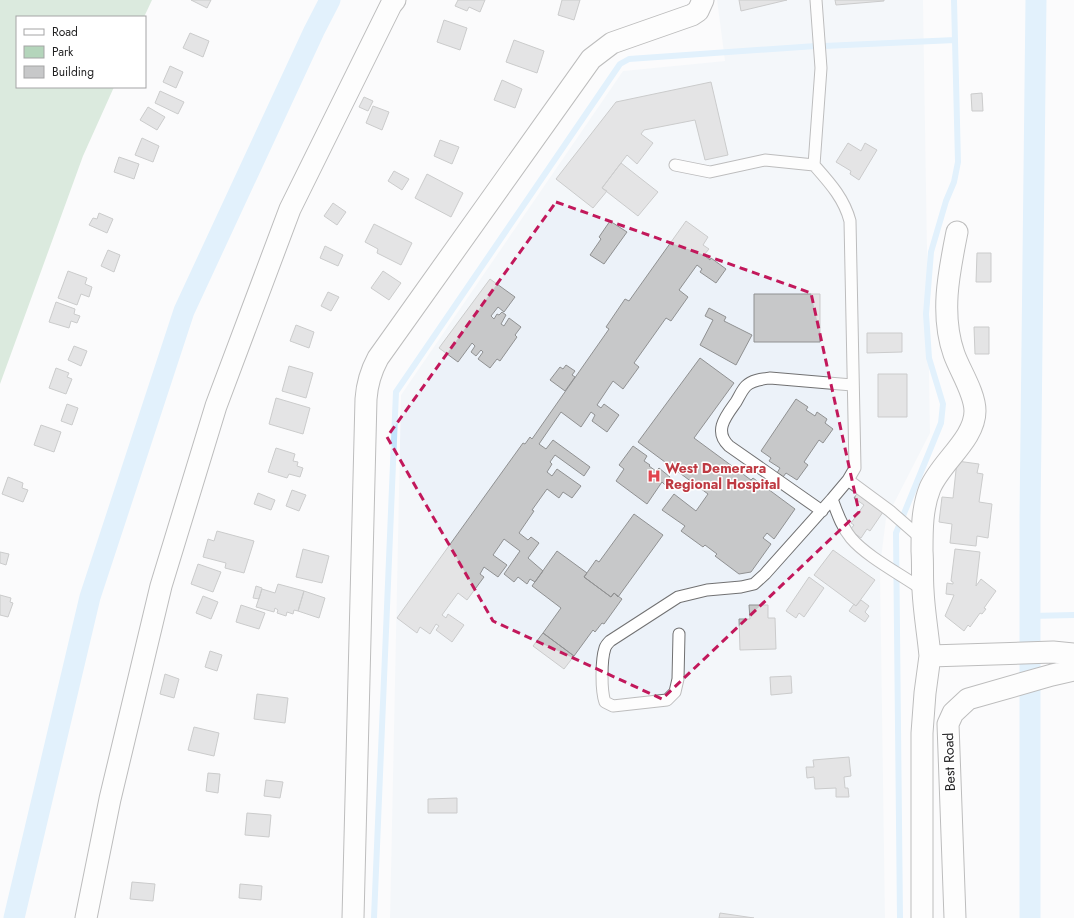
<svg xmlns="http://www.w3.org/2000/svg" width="1074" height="918" font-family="Jost,sans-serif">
<rect width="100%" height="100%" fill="#fbfbfc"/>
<path fill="#ecf2f9" d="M717 0H923L930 433 886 519 880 567 885 918H390L401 395 623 71 725 61Z"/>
<path fill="#b4d5bb" d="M0 0H152L144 17H17V87H114L83 156 0 384Z"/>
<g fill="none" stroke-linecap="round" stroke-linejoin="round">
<path stroke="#c3e4fc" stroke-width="6" d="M824 46 955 40
M1030 616 1074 615
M374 918 396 392 620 64 629 59 816 46
M900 918 896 533 941 423 943 404 929 358 926 314 931 252 946 201 954 182 958 162 954 0"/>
<path stroke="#c3e4fc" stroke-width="21" d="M14 918 90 597 184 311 314 31 330 0
M1030 918V518L1036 0"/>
</g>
<path fill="#c7c8c9" stroke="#909192" d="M191 0H211L207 8Z
M458 0H485L480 12 469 7 467 11 455 6Z
M562 0H580L574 20 558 15Z
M739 0H787L741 11Z
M835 0H884V1L836 5Z
M444 20 467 28 460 50 437 42Z
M190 33 209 41 203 57 183 48Z
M514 40 544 51 537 73 506 62Z
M170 66 183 72 176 88 163 82Z
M502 80 522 89 515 108 494 100Z
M711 82 728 155 705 160 695 120 644 130 641 134 653 143 637 164 627 155 602 188 607 191 593 208 556 179 616 102Z
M160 91 184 102 178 114 155 103Z
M982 93 983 111H972L971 94Z
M364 97 373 101 368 111 359 107Z
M373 106 389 112 382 130 366 123Z
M148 107 165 117 157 130 140 120Z
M142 138 159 146 153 162 135 155Z
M440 140 459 147 452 164 434 156Z
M848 143 861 151 865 143 877 150 859 180 850 174 851 171 836 162Z
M119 157 139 164 134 179 114 172Z
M621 163 658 192 638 216 602 188Z
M394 171 409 179 402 190 388 181Z
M427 174 463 193 451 217 415 198Z
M333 203 346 212 337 225 324 216Z
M99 213 113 219 107 233 89 225 93 218 97 219Z
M610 221 627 232 604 264 590 255 601 239 599 237Z
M686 221 708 237 703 245 709 249 704 255 710 260 711 258 726 269 716 283 700 272 702 269 697 265 679 290 688 297 671 321 666 318 634 363 639 367 623 389 613 381 597 405 601 408 604 404 619 415 607 432 592 421 595 415 591 412 581 427 561 412 539 444 546 449 553 440 590 467 584 476 555 455 550 462 552 464 547 472 552 476 557 469 581 486 572 498 563 492 559 498 547 489 532 510 534 511 519 533 528 540 531 537 539 543 528 558 543 571 535 582 530 579 527 584 518 577 514 582 504 574 520 551 504 539 493 555 507 565 498 577 484 567 480 574 484 577 467 600 458 593 442 615 446 618 448 614 464 625 452 642 436 630 439 626 436 624 430 634 420 627 417 633 397 618 523 443 525 444 530 437 532 439 609 329 606 327 625 299 629 301Z
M374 224 412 243 401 265 377 253 378 249 365 242Z
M325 246 343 255 338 266 320 258Z
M108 250 120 255 114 272 101 266Z
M977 253H991V282H976Z
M68 271 87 278 85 284 92 287 89 297 81 294 77 305 58 298Z
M383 271 401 283 389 300 371 288Z
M490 279 515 297 504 312 498 307 491 316 494 319 497 314 499 315 502 312 506 315 501 324 504 326 509 318 521 327 515 335 517 337 500 361 497 359 490 368 478 359 483 352 481 350 476 356 471 352 475 346 472 343 458 362 439 348Z
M328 292 339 297 331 311 321 306Z
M754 294H820V342H754Z
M56 302 75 309 74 314 80 316 77 323 71 321 69 328 49 322Z
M709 308 726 317 724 321 752 335 736 365 700 345 713 320 705 316Z
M296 325 314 332 309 348 290 341Z
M974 327H989V354H975Z
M867 333H902V352L867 353Z
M74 346 87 351 81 366 68 360Z
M700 358 734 383 694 438 751 480 753 478 795 509 774 539 767 533 763 538 771 544 751 572 739 574 715 556 717 554 705 545 703 547 681 531 685 526 662 510 674 494 696 511 708 494 638 442Z
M566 365 575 371 572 375 575 377 565 391 550 380 560 367 563 369Z
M289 366 313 373 306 398 282 391Z
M56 368 69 373 67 377 72 379 66 394 49 388Z
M878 374H907V417H878Z
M276 398 310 408 303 434 269 424Z
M796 399 808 407 806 410 815 416 817 412 827 419 825 423 833 429 823 443 819 440 804 462 808 465 797 480 786 473 783 477 777 473 780 468 769 461 771 458 761 451Z
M67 404 78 408 72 425 61 421Z
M41 425 61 432 54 452 34 445Z
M633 446 647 456 644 461 650 465 649 466 656 471 659 468 670 477 665 485 662 482 647 504 616 481 624 469 619 465Z
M276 448 295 454 293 461 298 462 297 466 303 468 300 477 289 474 287 478 268 472Z
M957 461 979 464 977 473 983 474 979 502 992 504 988 538 977 536 976 546 950 543 952 524 939 522 942 497 953 498Z
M8 477 23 483 22 488 28 490 23 502 2 494Z
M861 488 873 492 887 502 880 510 883 512 870 531 867 529 861 538 850 530 854 525 851 523 864 505 854 498Z
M292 490 306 495 299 511 286 506Z
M258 493 275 500 271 510 254 504Z
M634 514 663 535 618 597 614 593 611 597 584 577 596 560 599 562Z
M217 531 254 541 244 573 225 568 226 563 203 557 208 539 214 541Z
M303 549 329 556 322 583 296 577Z
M955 549 980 552 976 586 981 579 996 591 984 608 986 609 982 614 980 613 970 627 968 625 964 631 945 616 954 595 946 594 947 583 953 584V582L951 581Z
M833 550 875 580 856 606 814 575Z
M557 551 587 573 584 577 611 597 614 593 622 599 604 624 602 623 595 632 593 630 574 656 543 633 561 608 532 586Z
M0 552 9 554 6 565 0 563Z
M198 564 221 572 213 592 191 584Z
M809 577 824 588 804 617 799 613 796 618 786 611Z
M278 584 304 591 298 611 294 610 293 614 287 612 286 616 277 613 278 610 275 608 274 612 256 607 262 589 275 593Z
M256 586 262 588 259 599 253 598Z
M304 591 325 598 319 618 298 611Z
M0 595 11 598 10 602 13 603 8 617 0 615Z
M203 596 218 602 211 619 196 613Z
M861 600 869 606 865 612 869 616 865 622 849 611 854 604 856 606Z
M241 605 265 613 259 629 236 622Z
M749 605H768V618H775L776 649 740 650 739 619H750Z
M543 633 574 656 564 669 533 646Z
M210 651 222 655 217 671 205 667Z
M165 674 179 679 174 698 160 694Z
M791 676 792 693 771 695 770 677Z
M257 694 288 698 285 723 254 719Z
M194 727 219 733 214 756 188 750Z
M849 757 851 776 844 777 845 788H848L849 797H836V788L815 789 814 777 807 778 806 767H814L813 760Z
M208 773 220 774 218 793 206 791Z
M266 780 283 782 280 798 264 796Z
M457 798V813H428V799Z
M247 813 271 815 269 837 245 835Z
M132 882 155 884 153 901 130 899Z
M240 884 262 886 261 900 239 898Z
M720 913 754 918H719Z"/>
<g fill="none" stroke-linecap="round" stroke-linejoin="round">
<g stroke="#717172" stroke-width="13">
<path id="service" d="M675 165 710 172 765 160 814 165C829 182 844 198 850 221L855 468 848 480 832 499C837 512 841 526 851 538 867 557 902 575 923 590
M814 165 821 68 816 0
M848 480 890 511 922 539
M822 511 729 446C713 431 726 416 736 402 739 397 742 390 746 386 752 380 762 379 770 378L852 385
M679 634 678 679 675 692 667 700 613 706 605 702C601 691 601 660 605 648 606 645 608 643 610 641L678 597 707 590 741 587 754 584 765 574 832 499"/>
</g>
<g stroke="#717172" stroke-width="23">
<path id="minor" d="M930 656C928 634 924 612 923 590 922 577 923 564 922 551 922 530 922 508 930 488 941 462 975 439 975 411 975 393 960 371 954 354 940 314 949 272 957 232
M86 918 110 799 161 586 216 406 290 209 391 5 395 0
M353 918 366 399C367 384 371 371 378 358L591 59 612 43 692 15 698 11 703 0
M922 918V733L925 693 930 656 1053 652 1074 654
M955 918 948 724 953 713 968 699 1052 675 1074 670"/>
</g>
<use href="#service" stroke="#fff" stroke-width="11"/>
<use href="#minor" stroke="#fff" stroke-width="21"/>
</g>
<path d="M0 0H1074V918H0ZM556 202 811 293 859 512 662 699 493 621 387 437Z" fill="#fbfbfc" fill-opacity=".55" fill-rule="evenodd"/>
<path fill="none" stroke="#c2185b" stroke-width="3" stroke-dasharray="8 5" stroke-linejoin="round" d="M556 202 811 293 859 512 662 699 493 621 387 437Z"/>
<defs>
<g id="hospital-bare" transform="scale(1.08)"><path d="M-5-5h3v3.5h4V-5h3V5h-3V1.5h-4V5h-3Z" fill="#e0444e" stroke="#fff" stroke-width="2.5" paint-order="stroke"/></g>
</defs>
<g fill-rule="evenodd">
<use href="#hospital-bare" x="654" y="476"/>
</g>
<g text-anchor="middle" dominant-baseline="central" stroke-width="3" stroke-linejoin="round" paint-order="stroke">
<g font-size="14" font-weight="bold" fill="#be3a42" stroke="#fff" text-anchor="start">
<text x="665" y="468">West Demerara<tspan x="665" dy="16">Regional Hospital</tspan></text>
</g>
<g font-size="14" fill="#1f1f20" stroke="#fff">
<text transform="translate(949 762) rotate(-92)">Best Road</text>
</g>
</g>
<rect x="16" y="16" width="130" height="72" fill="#ffffff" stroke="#a5a5a6"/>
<rect x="24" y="29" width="20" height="6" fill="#ffffff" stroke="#a5a5a6"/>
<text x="52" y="36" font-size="12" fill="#1f1f20">Road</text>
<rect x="24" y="46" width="20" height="12" fill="#b4d5bb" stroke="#a5a5a6"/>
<text x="52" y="56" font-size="12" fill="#1f1f20">Park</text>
<rect x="24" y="66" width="20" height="12" fill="#c7c8c9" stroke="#a5a5a6"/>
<text x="52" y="76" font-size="12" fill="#1f1f20">Building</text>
</svg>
